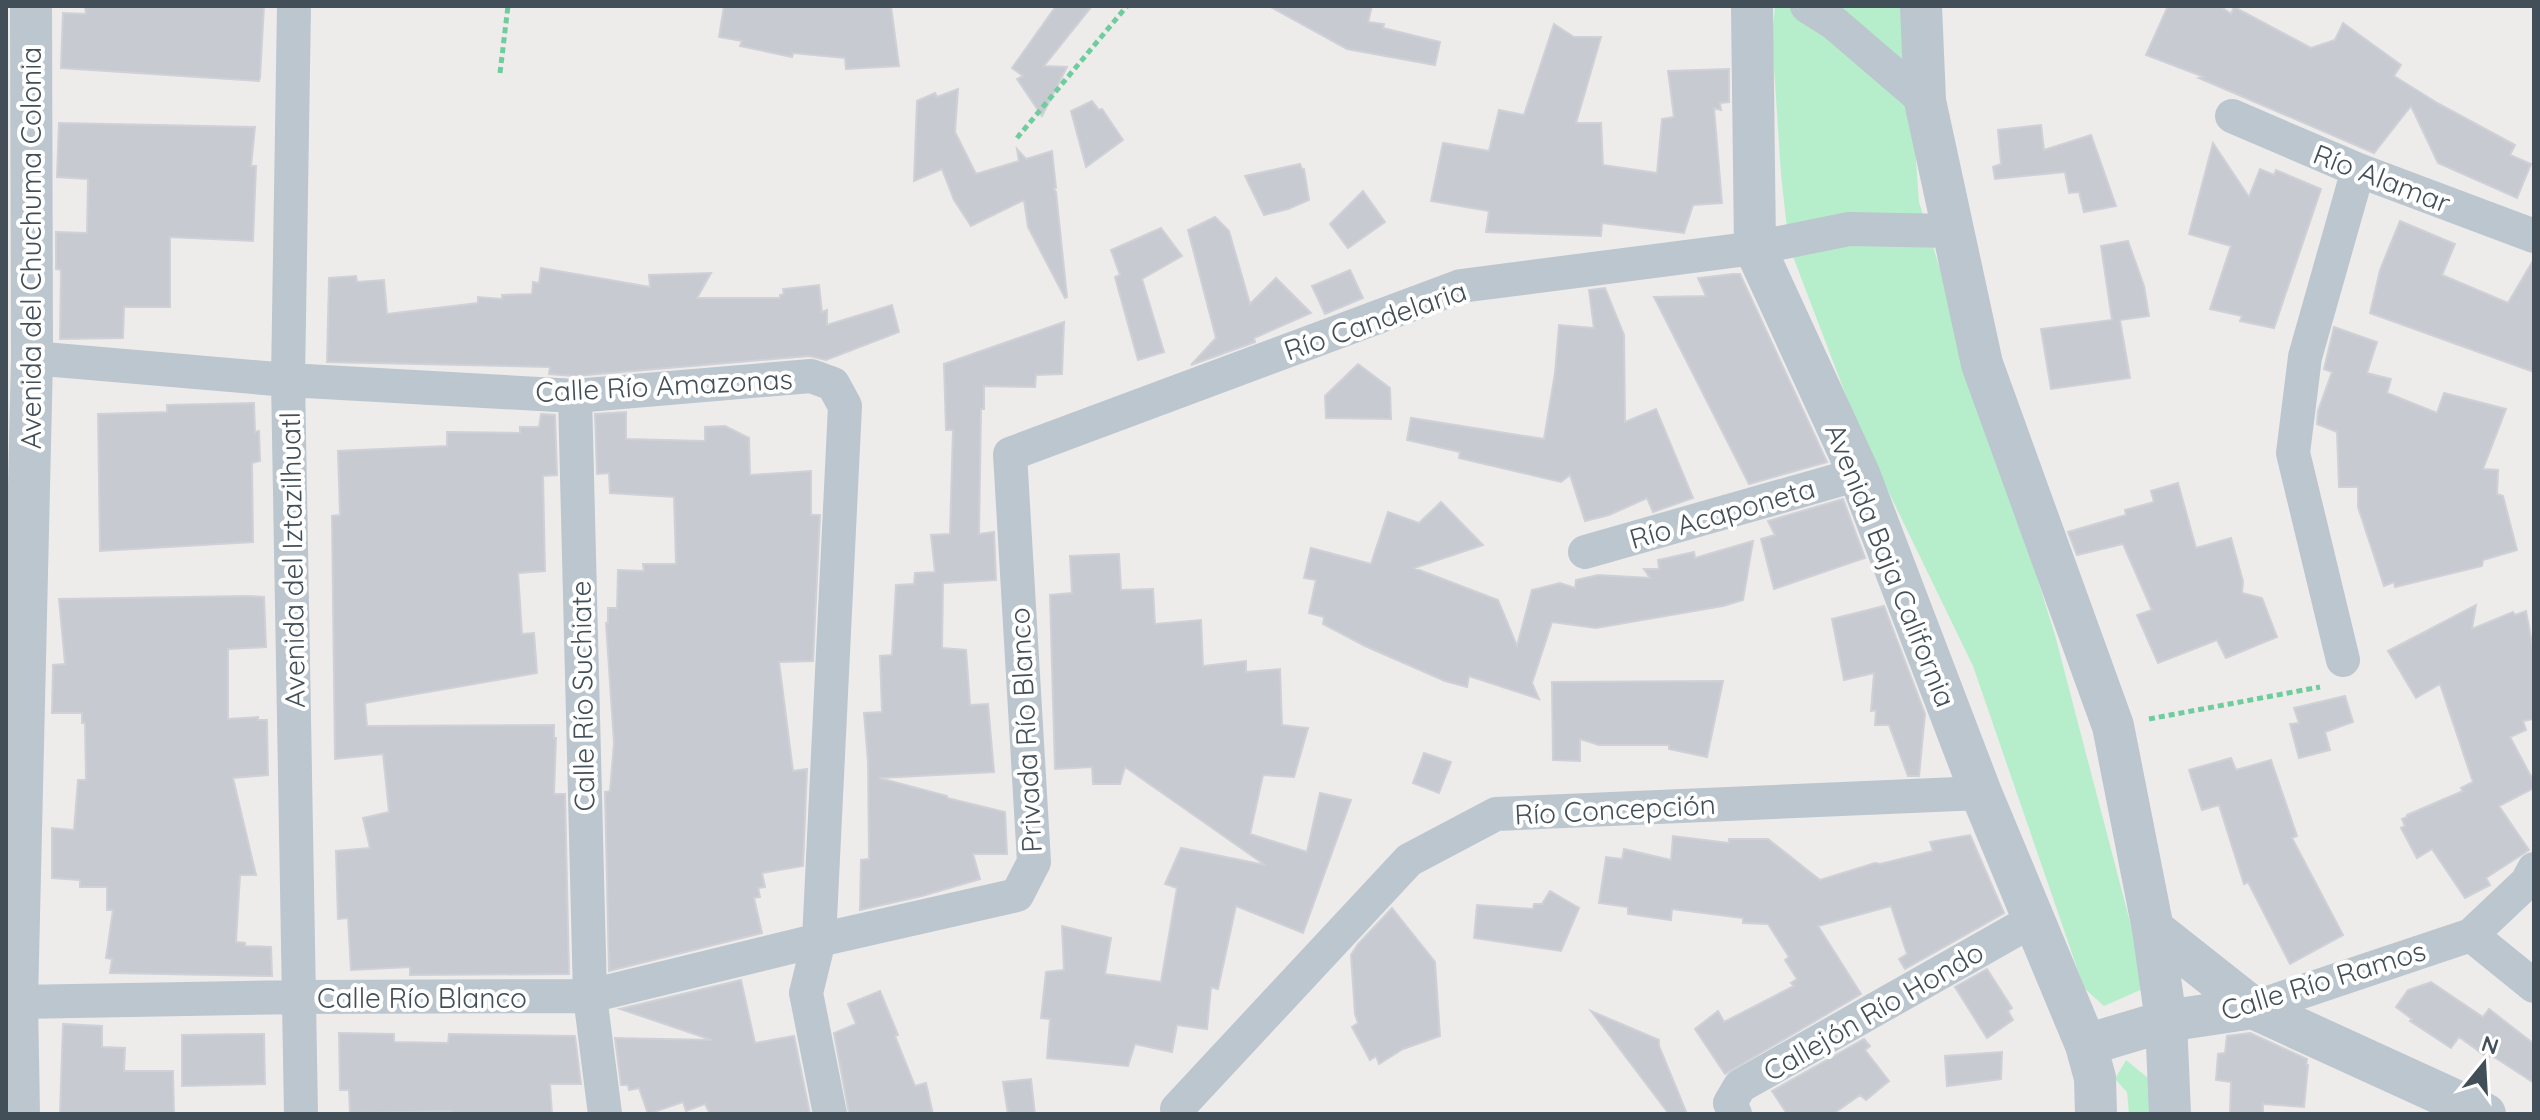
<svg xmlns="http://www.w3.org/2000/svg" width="2540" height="1120" font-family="Quicksand,sans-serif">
<rect width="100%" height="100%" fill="#eeebeb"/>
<path fill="#b6eecb" d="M1775 6H1905L1919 202 2055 635 2147 987 2104 1006 2084 988 1973 666 1861 435 1789 246 1781 175 1772 36Z
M2126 1060 2159 1087 2161 1114H2129L2127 1092 2115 1079Z"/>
<path fill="#c7cad0" stroke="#cfd1d7" stroke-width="2" d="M85 6H264L260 78 259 81 61 68 63 13 86 14Z
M724 6H891L899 66 846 69 845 58 793 53 792 57 740 46 742 41 719 37Z
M1056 6H1092L1044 66 1067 67 1042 116 1017 79 1023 76 1012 68Z
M1269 6H1372L1368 22 1384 24 1383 28 1440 42 1435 65 1347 49Z
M2168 6H2220L2231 14 2234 7 2311 48 2335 40 2343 23 2401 65 2394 76 2439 104 2515 145 2510 155 2531 164 2517 198 2438 163 2411 106 2374 153 2199 78 2204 77 2146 55Z
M1554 24 1574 37H1601L1576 123H1601L1603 165 1657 173 1662 119 1674 117 1668 71 1729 69V102L1720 103 1721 110 1714 108 1722 203 1693 205 1684 233 1602 223 1601 236 1486 232 1489 211 1431 201 1443 143 1489 151 1499 110 1524 115Z
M958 89 955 132 976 174 1019 161 1017 149 1026 159 1052 151 1056 188 1054 189 1056 192 1067 297 1065 298 1028 227 1024 200 971 226 954 200 942 169 914 181 917 101 935 93 937 97Z
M1092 101 1099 110 1102 109 1123 140 1086 167 1071 111Z
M59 123 255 127 251 166H256L253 241 170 237V307H124L123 338 60 339 61 270 56 269V232L87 233 88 179 57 177Z
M2041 125 2044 150 2091 135 2116 206 2084 212 2079 192 2069 193 2065 172 1995 179 1993 167 2001 164 1998 130Z
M2213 143 2249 197 2260 169 2274 175 2276 170 2321 189 2274 328 2240 321 2242 316 2210 309 2231 246 2189 234Z
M1300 164 1302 169H1304L1309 200 1288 209 1264 215 1245 176Z
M1363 191 1385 222 1348 248 1330 224Z
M1215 217 1229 231 1250 304 1276 278 1311 313 1254 338 1255 342 1191 365 1216 338 1188 230Z
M2400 221 2455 244 2442 275 2508 303 2534 259V372L2370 313 2380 270Z
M1161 228 1182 256 1142 279 1164 352 1138 360 1115 277 1120 275 1111 250Z
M2128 241 2144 286 2149 316 2120 320 2130 378 2051 389 2041 329 2112 320 2101 246Z
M541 268 650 287 649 275 711 273 697 298H780V295L784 294 783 289 819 285 822 312 827 310V325L892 305 899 332 826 360 809 356 575 376 549 374 550 367 327 362 329 278 356 276 357 282 384 280 387 314 478 303V297L502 299V295L532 294 533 282 539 283Z
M1350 270 1363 298 1325 314 1312 286Z
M1733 274H1740L1827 462 1749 484 1654 297 1706 296 1698 278Z
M1605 288 1624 335 1625 422 1656 409 1693 498 1653 512 1647 498 1609 515 1585 521 1570 475 1561 482 1459 458 1460 452 1407 440 1411 418 1544 439 1555 373 1559 325 1594 328 1589 290Z
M1064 322 1062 374 1036 375 1035 387 984 386V409H981L979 534 994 532 996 580 943 583 942 648 966 650 970 705 988 704 994 772 879 778 947 796V798L1005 812 1007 854H973L980 879 922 896 860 910 861 860 869 859 868 762 864 713 882 712 880 656 892 655 896 585 914 584 915 573 935 572 931 535 950 534 953 430H946L944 364Z
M2334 327 2377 342 2367 373 2391 379 2387 393 2437 413 2444 393 2506 409 2483 469 2498 470 2497 494 2503 496 2517 550 2483 560 2482 566 2395 587 2394 582 2384 586 2358 507V487H2339L2337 432 2317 424 2318 411 2332 372 2324 369Z
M1358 364 1390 388 1391 419 1326 418 1325 396Z
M254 403 255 432 259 431 260 461 252 463 253 542 100 551 98 414 167 412V405Z
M626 412V439L705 441V427L725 426 749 438 750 475 811 471V515H820L813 661 779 662 793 771 807 769 803 866 762 873 765 887 758 888 760 897 754 898 762 933 609 971 605 792 610 791 614 743 606 623H608V608H617L618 570 644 571 643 564H676L674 497 610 493 609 473 597 474 595 414Z
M541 414 555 415 557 475 543 476 545 571 518 573 522 634 534 633 537 673 365 703 367 726 554 725V738H556L554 794H565L569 974 410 975V967L351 970 348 918 338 919 336 851 370 848 363 818 389 812 383 754 335 759 332 516 340 515 338 451 447 446V432L520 433V427H539Z
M2178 483 2196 548 2231 538 2243 581 2242 593 2262 598 2277 637 2226 658 2217 640 2158 663 2137 615 2152 610 2123 544 2077 555 2068 532 2126 515 2125 510 2154 502 2151 491Z
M1843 499 1865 558 1774 589 1761 539 1775 535 1768 521Z
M1441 502 1483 545 1414 568 1498 600 1517 646 1532 590 1560 583 1575 588 1576 580 1598 575 1650 578 1644 569H1659L1658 560 1694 552 1695 558 1753 541 1743 600 1723 606 1596 628 1552 622 1532 683 1539 699 1469 676 1467 687 1445 681 1365 646 1323 624 1324 617 1309 613 1316 580 1304 578 1311 548 1371 564 1388 512 1419 523Z
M1119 554 1121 590 1153 589 1155 624 1201 620 1203 666 1246 661V672L1280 669 1282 725 1308 728 1294 777 1263 775 1250 834 1307 852 1320 793 1351 800 1303 933 1236 906 1218 989 1211 987 1207 1029 1177 1025 1172 1052 1135 1044 1128 1066 1047 1058 1050 1019 1041 1018 1046 972 1064 970 1062 926 1111 938 1105 974 1161 982 1177 888 1165 884 1181 848 1265 865 1125 767 1120 784H1093L1092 767 1055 769 1050 595 1072 593 1070 556Z
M248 596 264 597 266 647 228 649V719L258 717V720H267L268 775 233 778 256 875H240L236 942 245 943V946L271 947 272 976 110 973 112 959 106 958 113 910H107V887H80V880L52 878V828L74 830 78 780H86L85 723H82V713H52L53 665 65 664 59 599Z
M2476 605 2472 629 2513 612 2515 615 2526 611 2534 654V719L2523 721 2526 730 2510 737 2534 782V788L2499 806 2529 850 2486 878 2490 885 2465 898 2432 849 2417 858 2401 828 2405 826 2402 819 2407 817V815L2463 791 2461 788 2473 782 2440 684 2416 698 2388 651Z
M1884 606 1925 714 1919 776H1908L1889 725H1875L1876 710 1871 711 1874 673 1844 680 1832 619Z
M1723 681 1707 757 1669 749V745H1599L1580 739V761L1553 760 1552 682Z
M2345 696 2353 722 2325 732 2330 750 2299 758 2290 724 2299 723 2294 708Z
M1424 753 1451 762 1439 793 1413 783Z
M2231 758 2236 770 2271 760 2297 836 2292 838 2343 935 2290 964 2248 882 2244 884 2219 805 2202 810 2189 770Z
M1970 835 2004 913 1905 969 1899 959 1907 954 1891 906 1818 926 1861 994 1725 1074 1695 1029 1718 1011 1724 1022 1794 986 1791 983 1797 979 1785 960 1789 957 1768 924 1743 923V918L1672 909 1671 920 1628 914V907L1599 903 1606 857 1622 859 1624 849 1671 860 1673 836 1729 843V839H1768L1820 880 1875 863 1880 864 1933 851 1930 842Z
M1550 891 1579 908 1561 951 1474 938 1477 905 1533 909 1534 904H1542Z
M1392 908 1435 962 1440 1036 1403 1049 1379 1064 1376 1056 1370 1060 1352 1027 1358 1023 1355 1014 1351 955 1358 944Z
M1987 969 2012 1008 2008 1011 2013 1020 1987 1038 1955 987Z
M741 980 755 1043 794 1036 810 1114H710L705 1104 686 1111 683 1102 648 1114 639 1088 629 1090 628 1085H621L615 1038 712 1040 620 1009Z
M2431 982 2483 1017 2489 1009 2534 1044V1083L2491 1055 2488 1058 2459 1037 2451 1048 2410 1021 2412 1019 2396 1007 2408 990Z
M880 991 898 1035 895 1036 915 1086 926 1083 933 1114H849L834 1033 856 1024 848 1004Z
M1591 1011 1659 1040V1046L1687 1114H1669Z
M63 1024 102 1026V1047L125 1048 124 1071H173L174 1114H60Z
M339 1033 394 1034V1042L448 1043 449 1034 575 1036 581 1084H550L552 1114H451V1111L350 1113 349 1090H340Z
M2250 1033 2307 1059 2306 1065H2308L2304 1107 2263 1104V1114H2230L2231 1082 2216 1080 2218 1054 2225 1053 2227 1036Z
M264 1034 265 1084 182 1086V1035Z
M1864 1039 1870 1046 1865 1050 1889 1081 1866 1100 1860 1095 1833 1114H1787L1772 1091Z
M2002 1052 2001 1079 1947 1086 1945 1056Z
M1031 1079 1035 1114H1008L1003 1082Z"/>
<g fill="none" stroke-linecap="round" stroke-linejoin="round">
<path stroke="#6ecc9d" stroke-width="5" stroke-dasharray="6 4" stroke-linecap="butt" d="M500 73 508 6
M1017 138 1127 6
M2149 719 2320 687"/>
<path stroke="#bbc6ce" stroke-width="34" d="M294 6 288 380 301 1114
M1807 6 1834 23 1925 101
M2232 116 2358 170 2534 236
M32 358 288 380 575 396 811 376 833 384 845 406 819 940 806 993 830 1114
M575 396 590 996 605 1114
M1585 552 1859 474
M2343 660 2293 453 2305 357 2358 170
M2471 935 2534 986
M17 1002 300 997 590 996 819 940 1017 895 1034 862 1010 454 1461 286 1755 248 1849 229 1953 231
M2253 1008 2471 935 2527 882 2534 869
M1177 1109 1409 860 1496 814 1981 793
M1735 1114 1730 1103 1740 1086 2033 920"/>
<path stroke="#bbc6ce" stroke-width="42" d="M1752 6 1755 248 1859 474 1981 793 2086 1045 2095 1078 2096 1114
M1921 6 1925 101 1982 364 2113 726 2153 929 2166 1021 2170 1114
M2153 929 2253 1008 2485 1114
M2086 1045 2166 1021 2253 1008
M19 1114 17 1002 32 358 31 6"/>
</g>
<g text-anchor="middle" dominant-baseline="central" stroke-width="8" stroke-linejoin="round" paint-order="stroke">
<g font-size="28" fill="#434f58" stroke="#fff">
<text transform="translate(2382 178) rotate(21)">Río Alamar</text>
<text transform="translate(30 248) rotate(-90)">Avenida del Chuchuma Colonia</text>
<text transform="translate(1375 320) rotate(-19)">Río Candelaria</text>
<text transform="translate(664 385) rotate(-3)">Calle Río Amazonas</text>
<text transform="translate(1722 513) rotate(-16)">Río Acaponeta</text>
<text transform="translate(292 560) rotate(-91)">Avenida del Iztazilhuatl</text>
<text transform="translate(1891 565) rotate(68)">Avenida Baja California</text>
<text transform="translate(582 696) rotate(-91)">Calle Río Suchiate</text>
<text transform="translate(1025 730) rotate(-93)">Privada Río Blanco</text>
<text transform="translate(1615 809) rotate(-3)">Río Concepción</text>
<text transform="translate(2323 980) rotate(-17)">Calle Río Ramos</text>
<text x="422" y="997">Calle Río Blanco</text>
<text transform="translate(1873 1011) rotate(-30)">Callejón Río Hondo</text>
</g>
</g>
<rect width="2540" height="1120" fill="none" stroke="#434f58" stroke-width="16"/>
<g transform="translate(2484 1064) rotate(18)" stroke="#ffffff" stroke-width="6" paint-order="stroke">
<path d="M0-6L14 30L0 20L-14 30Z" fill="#434f58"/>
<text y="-12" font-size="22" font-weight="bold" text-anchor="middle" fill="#434f58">N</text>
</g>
</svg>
